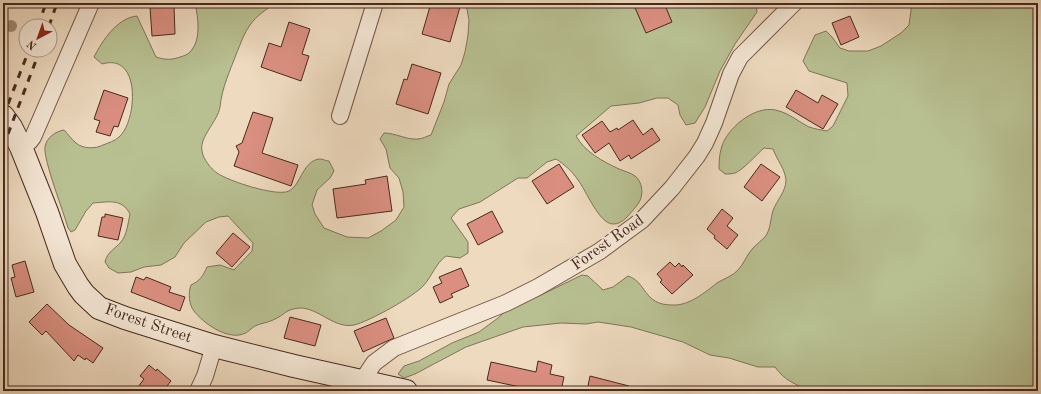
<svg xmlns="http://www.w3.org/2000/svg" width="1041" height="394" font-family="'Old Standard TT',serif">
<rect width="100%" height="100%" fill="#eedabf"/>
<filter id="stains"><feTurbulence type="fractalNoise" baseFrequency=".005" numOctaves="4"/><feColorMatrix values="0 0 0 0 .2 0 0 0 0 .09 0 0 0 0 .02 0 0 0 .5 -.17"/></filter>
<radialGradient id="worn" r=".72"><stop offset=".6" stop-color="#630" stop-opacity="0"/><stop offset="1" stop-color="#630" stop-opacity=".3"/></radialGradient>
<path fill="#b8c092" stroke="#807458" d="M195 3H275C266 10 257 15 250 25 244 33 241 43 237 52 230 71 222 87 220 107 218 121 199 137 202 151 203 159 211 169 217 173 228 181 277 197 289 191 301 185 303 160 320 159 323 159 326 161 329 161L334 171 330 178 317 190 312 205 315 214 324 228 347 237 368 238 381 231 396 220 404 207 403 192 399 178 390 168 386 149 380 139 384 133C396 133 406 140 418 139 422 139 427 136 431 135L444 102 449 84 461 65 465 52 468 35 469 20 467 9 462 3H756L757 12 735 44 720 71 705 107 695 123 686 125 680 115 678 105 668 98H657L639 103 611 106 576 136C585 152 602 161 619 169 624 171 631 173 635 176 643 182 644 196 638 204 632 211 623 225 613 224 599 224 586 190 578 180 572 171 565 165 556 159L547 162 527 178H518L480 202 459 209 451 218 468 242V253L460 258 446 256C436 263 432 276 424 285 415 296 368 322 354 325 334 329 319 308 300 308 285 309 285 315 273 320 267 323 261 323 255 326 251 328 248 333 243 334 227 340 203 323 194 311 189 305 188 293 191 285 200 281 203 276 207 267L220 265 234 270 252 251 253 243 228 216 219 217 206 222 184 243 175 257 161 265 144 267 131 272 118 273 109 268 105 262C107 252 115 249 121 242 127 235 128 223 130 214 122 198 108 202 93 203L86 211 75 230 71 232 68 228C64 213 43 159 45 147 46 138 56 131 64 130 68 134 72 140 76 143 83 149 95 149 103 145 108 143 115 141 119 137 137 122 142 52 102 64L94 57C102 41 117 18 137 16L156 57C165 60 172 60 180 57 183 56 187 55 189 53 202 41 198 18 195 3Z
M912 3H1038V391H811C796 385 784 380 775 367H758L729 358 710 355 683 342 631 327 598 322 586 324 561 323 523 327 466 347 415 374 404 378 398 374 404 366 419 361 452 343 479 332 498 318 510 307 539 296 582 275 588 276 603 290 613 287 628 276C647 282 643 305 672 305 689 306 704 293 717 283 723 279 733 276 738 270 744 264 747 254 753 248 757 244 761 241 765 237 771 229 770 220 773 211 776 201 786 192 786 180 785 169 777 160 773 149L764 148C756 155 743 170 735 173 732 174 728 174 725 174L719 169C719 158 720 148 725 139 735 122 759 104 779 111 790 114 799 122 809 127 815 129 821 130 827 131L833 126 848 96 847 83 809 71 803 61 815 35 826 31 832 37 840 48 849 51H868L881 46 901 33 909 25Z"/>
<path fill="#da8f80" stroke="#48291e" d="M431 3H446L460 7 450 42 422 34Z
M633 3H664L672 22 646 33Z
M174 6 175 34 152 36 150 7Z
M850 16 859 37 841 45 832 23Z
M289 22 310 29 302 54 309 56 301 81 261 67 269 43 281 47Z
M412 64 441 73 428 114 396 104 404 79 407 80Z
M104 90 128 98 118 127 114 126 110 136 96 132 100 121 94 119Z
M796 90 818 103 822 95 838 104 823 129 786 107Z
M253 112 273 118 262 153 298 165 291 186 234 166 239 152 236 146 242 143Z
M633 120 643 135 652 128 660 140 631 159 629 155 620 161 609 143 595 153 582 135 602 121 610 132 617 128 618 130Z
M559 164 574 187 547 204 532 181Z
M761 164 780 177 762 201 744 187Z
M387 176 392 211 337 218 333 189 366 184 365 180Z
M722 209 733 218 727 226 738 235 727 249 714 238 715 236 707 229Z
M492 211 503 232 478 245 467 224Z
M105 214 123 218 118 240 98 236 102 217H105Z
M233 233 250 247 232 267 216 253Z
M25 261 34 292 16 297 11 278 15 277 12 265Z
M670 262 675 267 679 263 682 267 683 265 693 275 672 294 660 282 662 280 657 274Z
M461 268 469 286 451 294 453 297 440 303 433 287 442 283 439 277Z
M136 277 144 280 146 277 171 287 169 292 185 297 180 311 131 292Z
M47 304 69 325 103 348 93 363 86 358 85 360 78 355 74 361 46 331 42 335 29 322Z
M290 317 321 325 315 346 284 338Z
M386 318 394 338 363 352 354 331Z
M538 361 552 365 550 374 564 377 561 391H539L487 380 491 362 536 372Z
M149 365 156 371 157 369 171 381 163 391H135L144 379 140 376Z
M590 376 629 386V391H587Z"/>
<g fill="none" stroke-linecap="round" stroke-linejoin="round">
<g stroke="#725546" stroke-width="18">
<path id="street" d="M340 116 375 3
M21 147 30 141 33 137 91 3
M362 381 374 363 394 348 506 303 538 287 600 251 642 220 672 188 697 156 705 143 714 123 731 74 740 57 794 3
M198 391 205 376 214 346"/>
</g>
<g stroke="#48291e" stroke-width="24">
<path id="secondary" d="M3 116 11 127 21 147 47 212 65 264 78 286 84 294 99 308 125 318 214 346 294 366 406 391"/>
</g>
<use href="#street" stroke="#f4e7d5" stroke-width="16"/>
<use href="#secondary" stroke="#f4e7d5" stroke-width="22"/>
<path stroke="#48291e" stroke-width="3" stroke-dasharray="7 7" stroke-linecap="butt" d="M38 26 46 3
M49 26 57 3
M3 117 29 50
M3 147 40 50"/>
</g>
<circle fill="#9f8973" cx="11" cy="26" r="6"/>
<g text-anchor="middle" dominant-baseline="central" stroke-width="3.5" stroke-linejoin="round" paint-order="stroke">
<g font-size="16" fill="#48291e" stroke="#f4e7d5">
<text transform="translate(608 243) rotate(-35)">Forest Road</text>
<text transform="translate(148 324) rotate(19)">Forest Street</text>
</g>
</g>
<rect width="1041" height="394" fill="none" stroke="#eedabf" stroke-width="16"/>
<rect x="4" y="4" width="1033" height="386" fill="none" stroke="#48291e" stroke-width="2"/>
<rect x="8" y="8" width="1025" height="378" fill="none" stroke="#48291e"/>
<g transform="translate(38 38) rotate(221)"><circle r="19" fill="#f4e7d5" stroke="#af9b8c"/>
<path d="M0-3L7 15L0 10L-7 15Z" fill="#8f2418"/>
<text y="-6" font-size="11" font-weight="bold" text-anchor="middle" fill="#48291e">N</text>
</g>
<rect width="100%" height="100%" filter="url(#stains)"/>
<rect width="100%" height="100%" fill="url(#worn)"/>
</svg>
